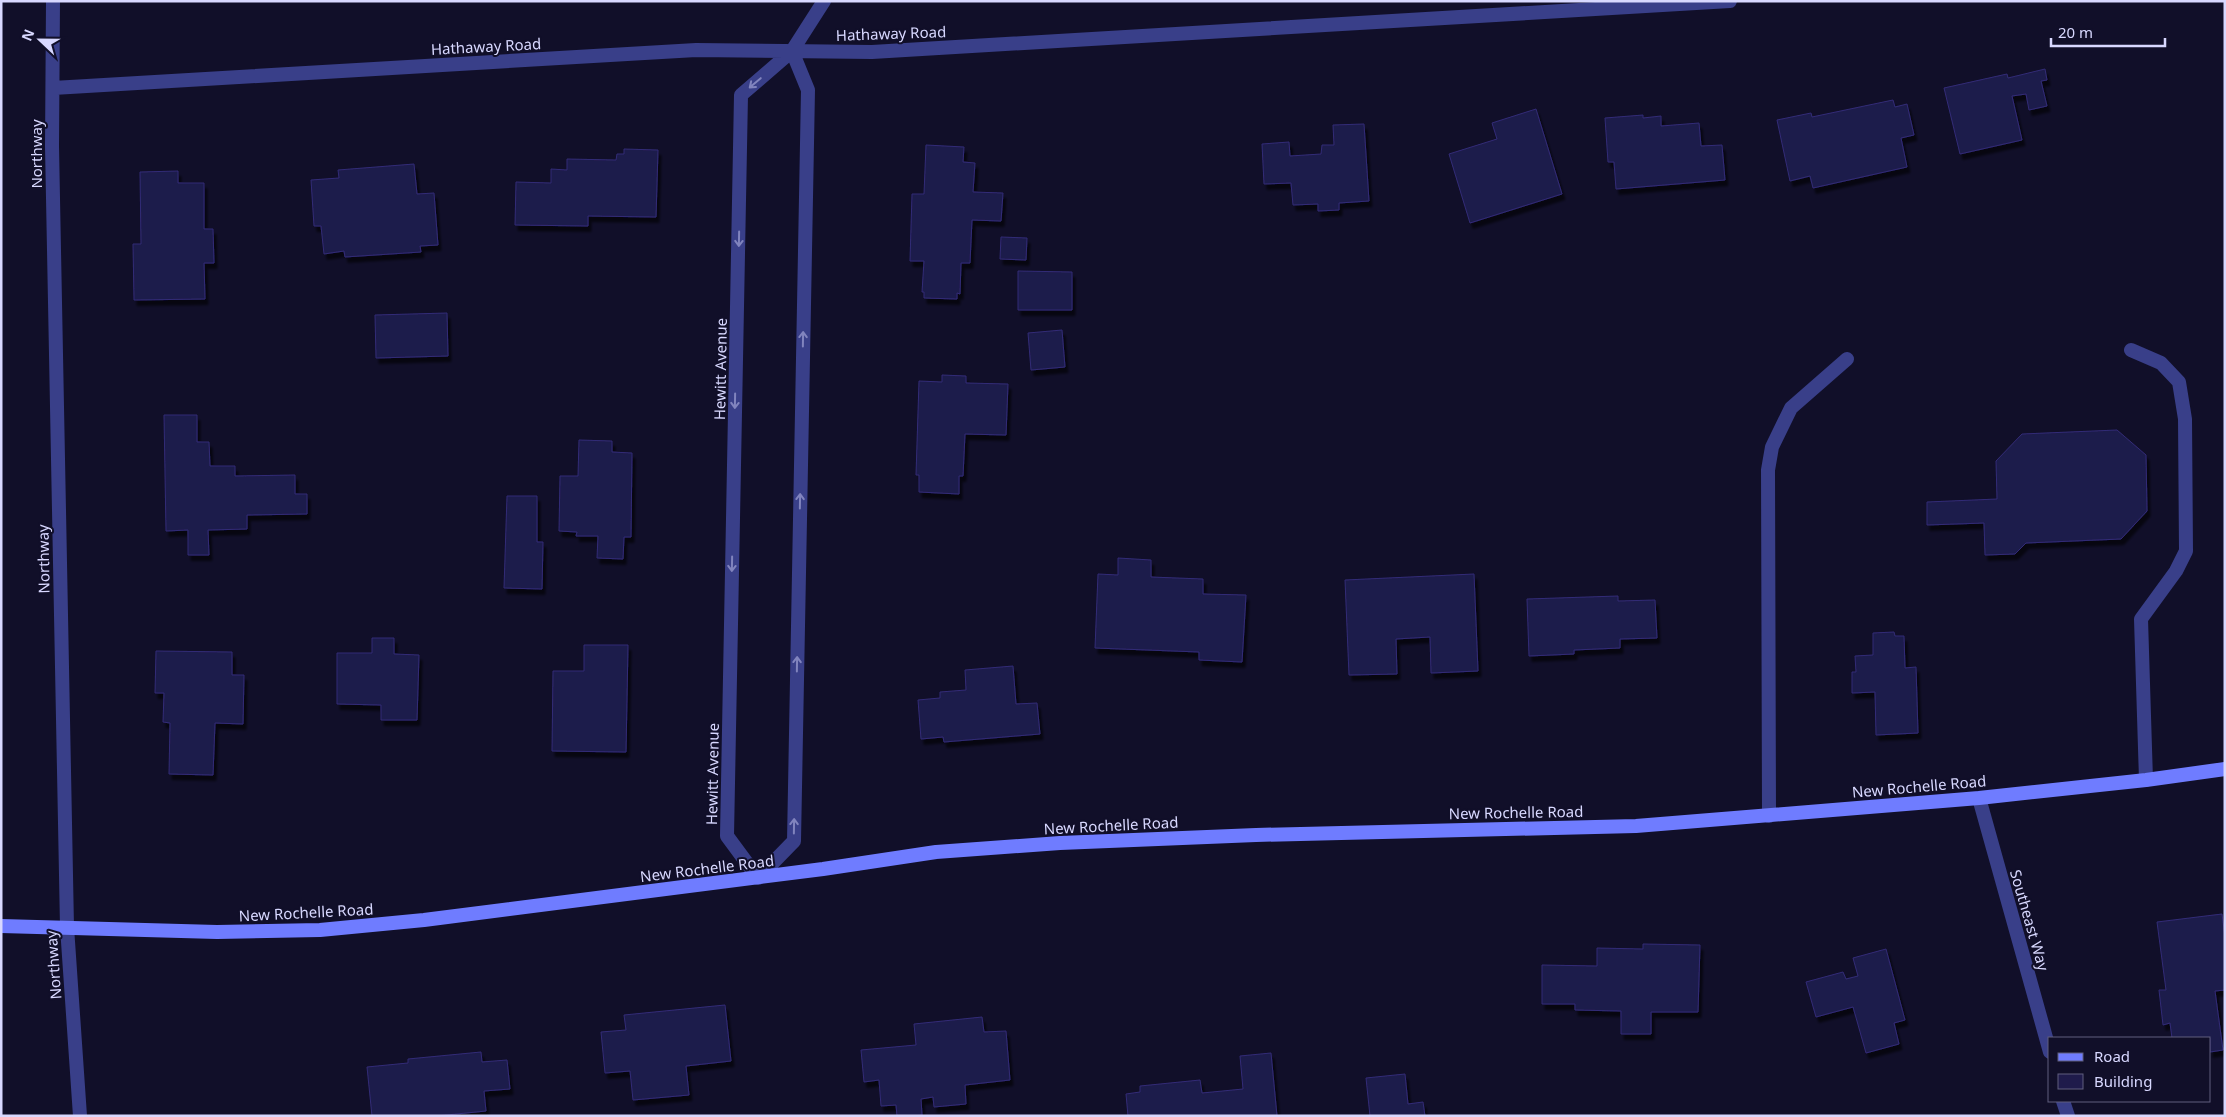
<svg xmlns="http://www.w3.org/2000/svg" width="2226" height="1117" font-family="'Noto Sans',sans-serif">
<defs>
<filter id="shadow"><feDropShadow dx="3" dy="5.5" stdDeviation="1" flood-color="#0009"/></filter>
</defs>
<rect width="100%" height="100%" fill="#110f29"/>
<path fill="#1f1b4b" stroke="#322c77" filter="url(#shadow)" d="M2045 69 2047 80 2041 81 2047 106 2029 110 2026 94 2012 96 2022 140 1960 154 1944 88 2007 74 2008 78Z
M1893 100 1895 107 1907 104 1914 135 1901 138 1907 167 1813 188 1810 176 1790 181 1777 120 1811 113 1812 117Z
M1536 109 1562 194 1470 223 1449 154 1497 139 1492 123Z
M1643 115V118L1661 116V126L1699 123 1701 146 1722 145 1725 180 1616 189 1614 162H1608L1605 118Z
M1364 124 1369 201 1339 203V210L1318 211V204L1293 205 1291 183 1264 184 1262 144 1289 142 1290 156 1321 154 1322 145H1334L1333 125Z
M926 145 964 147 963 162 975 163 973 192 1003 193 1001 221 972 220 970 263H961L960 294 957 293V299L924 298V292H922L924 261H910L912 194H924Z
M624 149 658 150 656 217 588 216V226L515 225 516 182 551 183V169L567 170V159L616 160 617 154H624Z
M414 164 417 194 434 193 438 245 420 246 421 252 345 257 344 251 324 254 321 226H314L311 180 339 178 338 170Z
M178 171V183H204V229H213L214 263H204L205 299 134 300 133 244H141L140 172Z
M1001 237 1027 238 1026 260 1000 259Z
M1018 271 1072 272V310H1018Z
M447 313 448 356 376 358 375 315Z
M1062 330 1065 367 1031 370 1028 333Z
M942 375 966 376V383L1008 384 1006 435 965 434 963 476H959V494L919 492V475H916L919 381 942 382Z
M164 415H197V442H209L210 466H235V476L295 475V494H307V514L247 515V529L208 530 209 555H188V530L166 531Z
M2117 430 2146 455 2147 511 2121 539 2026 543 2015 554 1985 555 1984 523 1927 525V502L1997 499 1996 461 2022 434Z
M579 440 612 441V452L632 453 631 537H624L623 559 597 558 598 536H576L577 532 559 531 560 476H578Z
M507 496H537V542H543L542 589 504 588Z
M1118 558 1151 560V577L1203 579V594L1246 595 1242 662 1199 660V652L1095 648 1098 574 1118 575Z
M1474 574 1478 671 1431 673 1430 637 1396 639 1397 674 1349 675 1345 580Z
M1618 596V601L1655 600 1657 638 1620 639V648L1574 650V654L1529 656 1527 599Z
M1894 632 1895 636H1904L1905 668 1916 667 1918 733 1876 735 1875 692 1852 693V672H1856L1855 656 1873 655V633Z
M372 638H394V654L419 655 417 720H381V705L337 704V653H372Z
M584 645H628L626 752 552 751 553 671H584Z
M156 651 232 652V675H244L243 724 215 723 213 775 169 774 170 723 163 722 164 693H155Z
M1013 666 1016 704 1037 703 1040 734 944 742 943 737 921 739 918 700 940 698V692L966 690 965 670Z
M2222 914 2225 937V990L2215 991 2223 1050 2210 1052V1038H2172L2170 1023 2163 1025 2159 990H2166L2157 922Z
M1643 944 1700 945 1698 1012H1651V1034H1621V1011L1575 1010V1004H1542V965L1597 966V948L1643 949Z
M1886 949 1905 1020 1894 1023 1899 1044 1866 1053 1853 1007 1816 1017 1806 982 1843 972 1846 979 1858 976 1853 958Z
M725 1005 731 1061 686 1066 689 1095 633 1100 630 1071 605 1073 601 1032 626 1030 624 1015Z
M982 1017 984 1032 1006 1031 1010 1080 965 1085 966 1104 934 1107 933 1097 921 1099 922 1115 914 1116H897L896 1105 881 1106 879 1080 864 1082 861 1050 916 1045 914 1024Z
M481 1052 482 1062 507 1060 510 1089 484 1091 486 1111 437 1116H372L367 1067 408 1063V1059Z
M1271 1053 1277 1116H1128L1126 1094 1140 1092V1086L1200 1080 1202 1093 1243 1089 1240 1056Z
M1405 1074 1408 1104 1423 1102 1425 1116H1370L1366 1078Z"/>
<g fill="none" stroke-linecap="round" stroke-linejoin="round">
<path stroke="#393f89" stroke-width="14" d="M2131 350 2161 363 2179 382 2185 419 2186 551 2176 571 2141 619 2146 780
M1769 816 1768 470 1772 447 1791 408 1847 359"/>
<path stroke="#393f89" stroke-width="14" d="M53 1 52 146 67 927 80 1116
M792 51 808 90 794 841 758 878 727 836 741 95 792 51 824 1
M53 88 696 50 872 52 1730 1
M1979 798 2050 1052
M2063 1101 2068 1116"/>
<path stroke="#6f7cff" stroke-width="14" d="M1 926 217 932 320 930 424 920 823 869 936 852 1060 843 1256 835 1636 826 1979 798 2146 780 2225 769"/>
</g>
<defs><path id="oneway-shaft" d="M-6 0H5M1.5-3L5.5 0L1.5 3" fill="none" stroke-width="1.6" stroke-linecap="round" stroke-linejoin="round" transform="scale(1.25)"/></defs>
<g stroke="#8184be">
<use href="#oneway-shaft" transform="translate(755 83) rotate(140)"/>
<use href="#oneway-shaft" transform="translate(739 239) rotate(91)"/>
<use href="#oneway-shaft" transform="translate(803 339) rotate(-89)"/>
<use href="#oneway-shaft" transform="translate(735 401) rotate(91)"/>
<use href="#oneway-shaft" transform="translate(800 501) rotate(-89)"/>
<use href="#oneway-shaft" transform="translate(732 564) rotate(91)"/>
<use href="#oneway-shaft" transform="translate(797 664) rotate(-89)"/>
<use href="#oneway-shaft" transform="translate(794 826) rotate(-89)"/>
</g>
<g text-anchor="middle" dominant-baseline="central" stroke-width="4" stroke-linejoin="round" paint-order="stroke">
<g font-size="15" fill="#d8d8ff" stroke="#110f29">
<text transform="translate(891 33) rotate(-2)">Hathaway Road</text>
<text transform="translate(486 46) rotate(-3)">Hathaway Road</text>
<text transform="translate(36 154) rotate(-90)">Northway</text>
<text transform="translate(720 369) rotate(-89)">Hewitt Avenue</text>
<text transform="translate(43 559) rotate(-91)">Northway</text>
<text transform="translate(712 774) rotate(-89)">Hewitt Avenue</text>
<text transform="translate(1919 786) rotate(-5)">New Rochelle Road</text>
<text transform="translate(1516 812) rotate(-1)">New Rochelle Road</text>
<text transform="translate(1111 825) rotate(-3)">New Rochelle Road</text>
<text transform="translate(707 868) rotate(-7)">New Rochelle Road</text>
<text transform="translate(306 912) rotate(-3)">New Rochelle Road</text>
<text transform="translate(2030 920) rotate(74)">Southeast Way</text>
<text transform="translate(53 965) rotate(-94)">Northway</text>
</g>
</g>
<rect width="2226" height="1117" fill="none" stroke="#d8d8ff" stroke-width="5"/>
<rect x="2048" y="1037" width="162" height="65" fill="#110f29" stroke="#615f7f"/>
<rect x="2058" y="1053" width="25" height="8" fill="#6f7cff" stroke="#615f7f"/>
<text x="2094" y="1062" font-size="15" fill="#d8d8ff">Road</text>
<rect x="2058" y="1074" width="25" height="15" fill="#1f1b4b" stroke="#615f7f"/>
<text x="2094" y="1087" font-size="15" fill="#d8d8ff">Building</text>
<g transform="translate(40 40) rotate(292)" stroke="#110f29" stroke-width="4" paint-order="stroke">
<path d="M0-4L9 19L0 12L-9 19Z" fill="#d8d8ff"/>
<text y="-8" font-size="14" font-weight="bold" text-anchor="middle" fill="#d8d8ff">N</text>
</g>
<path d="M2051 38v8h114v-8" fill="none" stroke="#d8d8ff" stroke-width="2.5"/>
<text x="2058" y="38" font-size="15" fill="#d8d8ff" stroke="#110f29" stroke-width="4" paint-order="stroke">20 m</text>
</svg>
